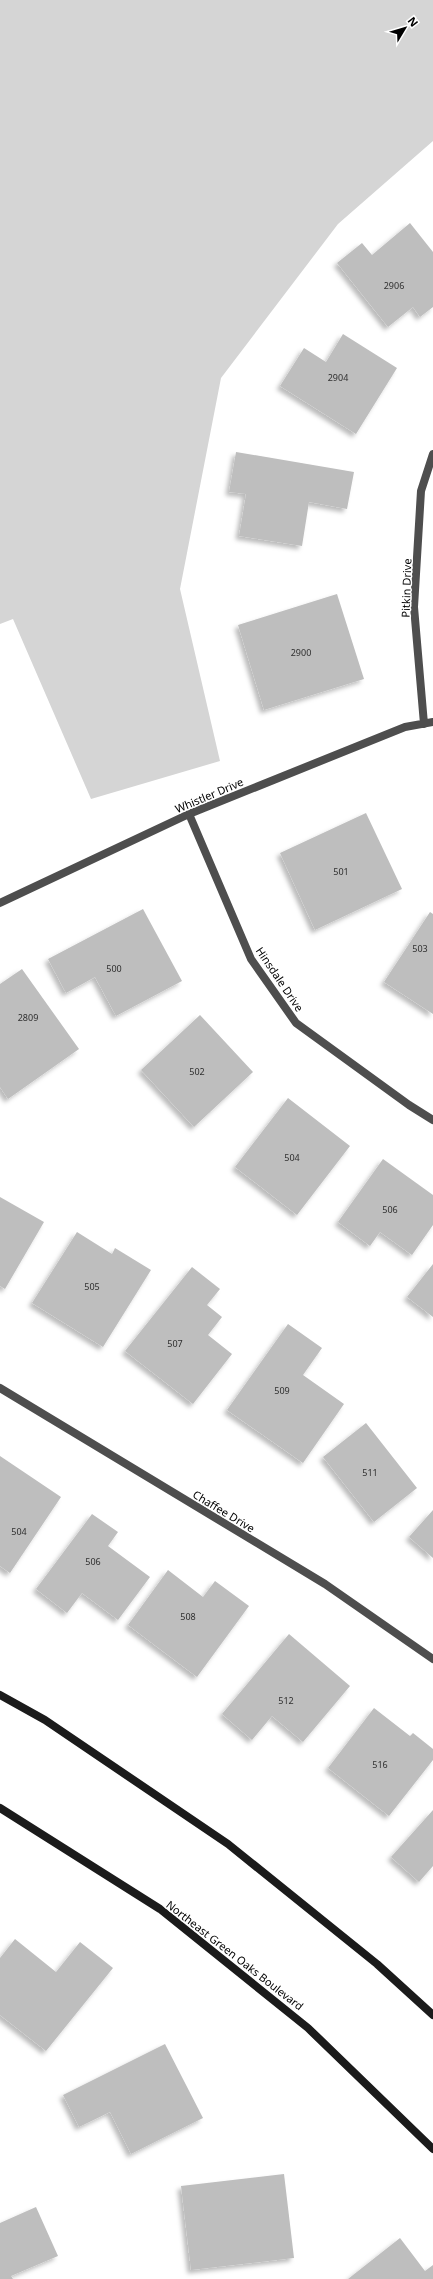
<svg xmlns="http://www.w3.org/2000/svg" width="433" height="2279" font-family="'Noto Sans',sans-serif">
<defs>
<filter id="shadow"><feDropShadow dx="-3.5" dy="3.5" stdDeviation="2" flood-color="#0004"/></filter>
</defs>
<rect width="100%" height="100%" fill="#fff"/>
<path fill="#d5d5d5" d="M0 0H433V141L338 224 221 378 180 589 220 761 91 799 13 619 0 624Z"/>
<path fill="#bebebe" filter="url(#shadow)" d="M410 223 433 252V307L420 317 413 307 388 327 337 263 362 243 372 255Z
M343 334 397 368 356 434 280 386 304 348 326 362Z
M236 452 354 472 347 509 309 502 302 546 239 536 246 494 229 492Z
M337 594 364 679 264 710 238 625Z
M366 813 402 889 315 930 280 853Z
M143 909 182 981 116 1016 95 977 66 993 48 959Z
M430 912 433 914V1014L384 982Z
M22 969 79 1049 8 1099 0 1087V984Z
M200 1015 253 1072 194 1127 141 1070Z
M288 1098 350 1146 297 1215 235 1167Z
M383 1159 433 1195V1225L412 1255 380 1232 370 1246 338 1222Z
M0 1197 44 1222 5 1289 0 1286Z
M77 1232 112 1254 115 1248 151 1270 103 1347 32 1303Z
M433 1264V1317L407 1297Z
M192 1267 220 1289 207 1305 222 1317 208 1335 232 1354 193 1404 125 1351Z
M288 1324 322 1348 303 1375 344 1404 303 1463 227 1410Z
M366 1423 417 1488 374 1522 323 1457Z
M0 1456 61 1497 10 1573 0 1566Z
M433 1510V1558L409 1537Z
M92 1514 118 1532 108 1546 150 1577 118 1620 82 1593 67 1613 36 1589Z
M168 1570 203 1597 215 1581 249 1606 197 1677 128 1625Z
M289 1634 350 1686 303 1742 272 1716 252 1740 222 1714Z
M374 1708 410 1736 413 1733 433 1749V1760L389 1816 328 1768Z
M433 1810V1866L419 1882 391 1857Z
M15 1939 56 1972 80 1942 113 1968 46 2051 0 2015V1958Z
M165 2044 203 2118 131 2154 110 2112 79 2127 63 2095Z
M284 2174 294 2258 191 2270 181 2186Z
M36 2207 58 2256 11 2276 13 2279H0V2223Z
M400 2238 425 2271 433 2265V2279H348Z"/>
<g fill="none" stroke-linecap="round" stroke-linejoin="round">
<path stroke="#4e4e4e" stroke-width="8" d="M424 724 414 607 421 491 433 454
M189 814 251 959 296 1023 409 1105 433 1120
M0 903 189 814 405 727 433 722
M0 1388 325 1584 433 1659"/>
<path stroke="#1b1b1b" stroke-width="8" d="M0 1695 45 1720 228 1844 377 1964 433 2015
M0 1808 160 1909 308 2028 433 2149"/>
</g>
<g text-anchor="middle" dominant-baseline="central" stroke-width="3" stroke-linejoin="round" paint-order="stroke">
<g font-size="9" fill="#303030">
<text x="394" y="285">2906</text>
<text x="338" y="377">2904</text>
<text x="301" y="652">2900</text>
<text x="341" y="871">501</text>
<text x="420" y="948">503</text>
<text x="114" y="968">500</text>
<text x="28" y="1017">2809</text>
<text x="197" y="1071">502</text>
<text x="292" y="1157">504</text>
<text x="390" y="1209">506</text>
<text x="92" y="1286">505</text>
<text x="175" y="1343">507</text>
<text x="282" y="1390">509</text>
<text x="370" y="1472">511</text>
<text x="19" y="1531">504</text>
<text x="93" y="1561">506</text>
<text x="188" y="1616">508</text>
<text x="286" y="1700">512</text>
<text x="380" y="1764">516</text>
</g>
<g font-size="11" fill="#000" stroke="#fff">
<text transform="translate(406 588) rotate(-88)">Pitkin Drive</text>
<text transform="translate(209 795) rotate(-23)">Whistler Drive</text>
<text transform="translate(280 979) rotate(56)">Hinsdale Drive</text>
<text transform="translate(224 1511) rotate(31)">Chaffee Drive</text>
<text transform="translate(235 1955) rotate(38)">Northeast Green Oaks Boulevard</text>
</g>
</g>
<g transform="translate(405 28) rotate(52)" stroke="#ffffff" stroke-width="3" paint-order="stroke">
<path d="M0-3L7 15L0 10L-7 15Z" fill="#000000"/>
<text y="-6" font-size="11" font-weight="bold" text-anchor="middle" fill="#000000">N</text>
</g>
</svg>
